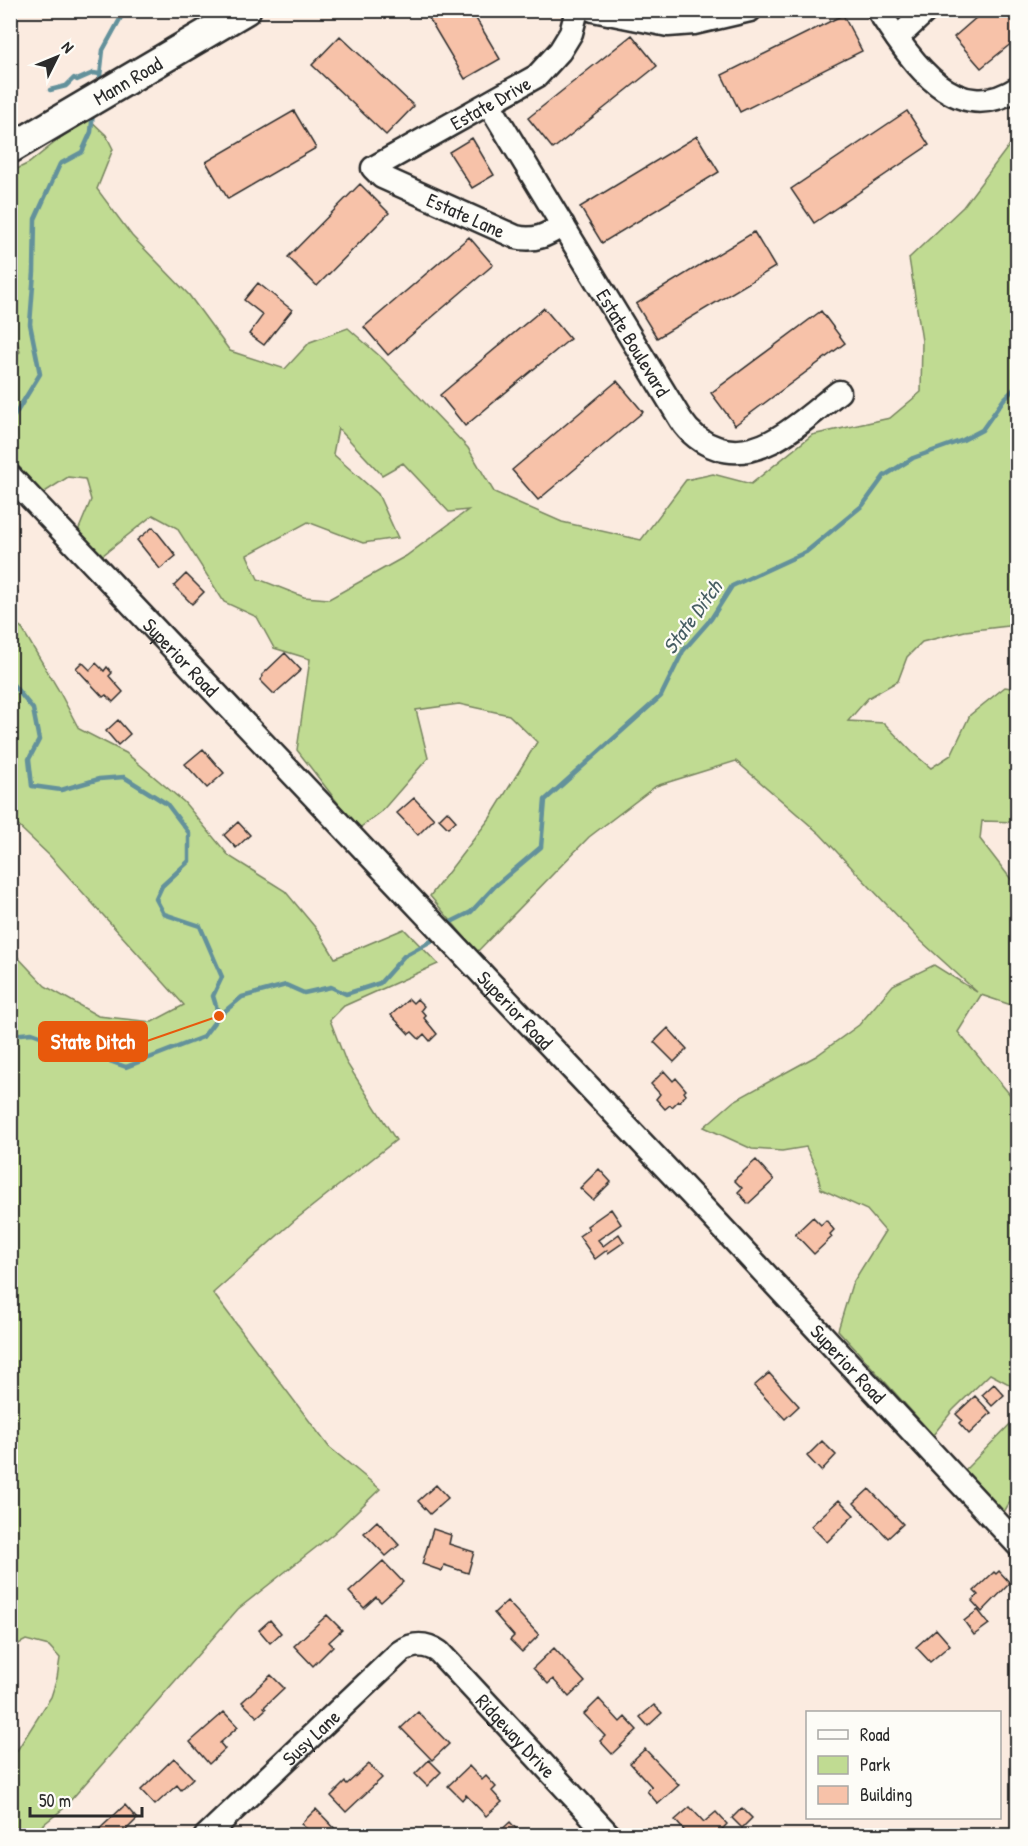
<svg xmlns="http://www.w3.org/2000/svg" width="1028" height="1846" font-family="'Patrick Hand',sans-serif">
<rect width="100%" height="100%" fill="#fbebe0"/>
<filter id="ink" filterUnits="userSpaceOnUse"><feTurbulence type="fractalNoise" baseFrequency=".0167" numOctaves="2"/><feDisplacementMap in="SourceGraphic" scale="12" xChannelSelector="R" yChannelSelector="G"/><feConvolveMatrix kernelMatrix="1 2 1 2 8 2 1 2 1" color-interpolation-filters="sRGB"/></filter>
<g filter="url(#ink)">
<path fill="#c0db92" stroke="#76835e" stroke-width="1.5" fill-rule="evenodd" d="M87 117 106 135 113 149 97 189 132 236 189 295 230 351 285 369 310 342 348 328 383 359 468 448 494 492 562 522 641 540 686 480 713 474 751 484 812 435 890 418 921 392 922 341 909 258 963 207 1017 135V625L965 631 922 642 907 657 898 681 868 698 848 721 884 723 913 753 931 768 951 755 970 715 1005 687 1017 689V822L982 821 980 839 1017 887V1007L981 995 958 1032 1017 1103V1396L1009 1384 990 1374 953 1410 933 1435 838 1330 852 1284 885 1231 867 1210 821 1189 816 1168 806 1147 782 1151 752 1149 704 1127 734 1101 816 1056 859 1025 893 985 934 965 977 992 921 941 820 834 736 761 656 786 589 837 477 952 430 896 490 818 537 742 509 715 459 704 416 710 428 758 381 812 358 829 297 750 310 659 274 648 257 617 224 602 177 528 153 515 103 555 78 531 91 500 85 479 68 477 40 495 11 464V357L20 352 11 318V172L29 163ZM338 428 382 475 403 463 449 512 468 510 406 556 329 599 304 597 258 579 247 555 308 522 363 543 398 538 378 494 333 454Z
M11 621 21 627 58 689 79 729 126 753 184 802 229 856 285 891 319 932 335 958 404 929 438 964 344 1006 330 1020 346 1062 396 1140 295 1220 213 1293 329 1447 380 1489 333 1534 238 1609 63 1809 30 1835H11V1760L51 1697 57 1678 60 1658 49 1646 26 1640 11 1648V950L45 986 98 1016 152 1022 184 1005 49 855 11 819Z
M1017 1417V1490L1004 1512 965 1470Z"/>
<g fill="none" stroke-linecap="round" stroke-linejoin="round">
<path stroke="#63919b" stroke-width="4.5" d="M100 76 103 50 125 10
M50 90 66 86 74 78 77 80 93 73 100 74
M10 423 40 374 30 324 34 272 35 219 60 164 82 152 91 132 93 112
M10 681 33 709 39 740 29 759 32 786 61 790 99 779 124 777 167 804 189 833V861L162 886 156 899 164 914 200 926 222 977 213 996 219 1016
M451 922 471 912 495 886 541 847 545 800 661 696 683 651 711 619 732 586 806 552 863 505 884 476 913 458 963 440 982 430 1004 399 1018 385
M10 1035 32 1033 126 1067 203 1037 219 1016 242 997 286 985 304 993 331 987 346 994 380 983 404 956 433 940"/>
</g>
<path fill="#f7c2a9" stroke="#2b2b2b" stroke-width="1.5" d="M424 10H471L500 59 465 79Z
M985 10H1018V38L981 68 954 37Z
M843 15 862 51 740 112 722 75Z
M632 35 657 66 553 149 528 118Z
M340 36 414 106 386 135 312 65Z
M294 111 316 148 228 199 206 162Z
M907 111 929 145 814 223 791 189Z
M697 136 719 172 602 243 580 207Z
M472 138 494 175 472 188 449 152Z
M360 184 389 213 317 286 288 257Z
M754 232 775 267 657 338 636 304Z
M469 237 493 265 388 355 364 327Z
M258 283 292 310 264 345 249 334 263 315 244 300Z
M544 308 570 339 465 426 440 395Z
M821 311 845 343 735 425 711 393Z
M617 381 643 412 538 500 512 470Z
M153 527 176 556 160 569 137 540Z
M186 574 204 592 192 604 174 586Z
M10 585 18 592 10 600Z
M285 653 301 670 274 694 260 680 263 676 262 675Z
M82 662 90 670 96 663 104 671 107 667 112 673 109 676 123 692 113 702 106 695 103 697 76 668Z
M118 720 130 734 118 745 106 731Z
M203 749 224 773 207 788 185 764Z
M414 798 434 819 418 835 397 813Z
M447 811 456 821 448 828 439 819Z
M238 822 250 835 236 848 224 835Z
M409 999 413 1003 417 999 424 1006 421 1010 426 1016 424 1018 437 1034 430 1041 424 1034 419 1039 412 1032 409 1034 391 1015Z
M668 1028 687 1049 674 1062 654 1042Z
M664 1071 673 1081 676 1078 686 1090 684 1092 686 1095 679 1102 678 1101 672 1107 670 1105 665 1109 656 1099 660 1094 651 1084Z
M756 1160 774 1180 748 1204 738 1192 742 1188 734 1180Z
M599 1169 611 1182 593 1200 580 1188Z
M611 1209 621 1224 598 1240 603 1246 619 1234 624 1242 608 1253 607 1250 595 1259 579 1236 589 1229 587 1226Z
M813 1217 821 1225 826 1220 834 1230 830 1234 832 1237 814 1254 795 1234Z
M769 1373 799 1406 785 1419 754 1386Z
M994 1384 1004 1395 992 1406 982 1395Z
M975 1396 991 1413 969 1434 959 1423 962 1420 956 1414Z
M822 1441 836 1455 821 1471 807 1456Z
M436 1485 448 1498 430 1514 418 1501Z
M869 1489 903 1524 888 1538 854 1503Z
M839 1500 854 1515 827 1542 811 1526Z
M377 1521 399 1545 386 1556 364 1533Z
M433 1529 451 1535 449 1544 474 1552 468 1573 444 1565 442 1571 422 1564Z
M383 1561 403 1582 381 1602 376 1597 364 1608 349 1592Z
M999 1571 1010 1583 982 1612 972 1601 978 1595 974 1591 994 1572 996 1574Z
M507 1601 539 1635 522 1652 510 1640 514 1636 494 1613Z
M978 1610 989 1624 974 1635 964 1621Z
M327 1615 342 1630 329 1642 333 1646 313 1666 294 1646Z
M270 1620 281 1633 270 1643 259 1630Z
M936 1629 950 1645 930 1662 916 1647Z
M554 1648 585 1682 569 1697 553 1679 548 1684 533 1668Z
M271 1675 284 1688 264 1707 266 1709 257 1717 242 1702Z
M599 1699 620 1722 625 1717 637 1730 612 1754 600 1741 605 1736 584 1714Z
M654 1705 662 1713 648 1726 640 1717Z
M224 1712 238 1727 220 1743 225 1749 209 1764 190 1742Z
M418 1712 449 1744 432 1760 401 1728Z
M645 1749 679 1785 658 1804 647 1791 652 1787 630 1763Z
M174 1758 193 1778 181 1790 177 1785 155 1805 141 1790Z
M429 1760 441 1772 427 1786 415 1774Z
M369 1764 382 1778 346 1812 331 1796 345 1782 347 1784Z
M469 1766 482 1780 486 1776 496 1787 492 1791 502 1802 486 1816 466 1795 462 1800 448 1786Z
M125 1805 137 1819 126 1830 129 1834 128 1836H92Z
M690 1807 704 1822 716 1812 727 1824 716 1836H689L675 1820Z
M742 1808 752 1818 742 1828 732 1818Z
M316 1809 340 1834 339 1836H298L306 1828 301 1824Z
M510 1822 521 1834 524 1832 527 1836H495Z"/>
<g fill="none" stroke-linecap="round" stroke-linejoin="round">
<g stroke="#2b2b2b" stroke-width="27">
<g id="minor">
<path d="M593 10 668 25 694 23 750 10"/>
<path d="M878 10C909 57 953 130 1018 88"/>
<path d="M897 38 927 10"/>
<path id="s1" d="M489 104 681 420C690 434 702 443 717 448 762 464 806 417 839 392"/>
<path id="s2" d="M563 225C547 235 535 242 516 237L382 177 373 168 537 76 560 51 571 33 577 10"/>
<path id="s3" d="M10 476 701 1205 1018 1545"/>
<path id="s4" d="M206 1836 400 1652C413 1643 426 1643 439 1652L610 1836"/>
</g>
</g>
<g stroke="#2b2b2b" stroke-width="33">
<g id="major">
<path id="s5" d="M10 149 246 10"/>
</g>
</g>
<use href="#minor" stroke="#fdfcf7" stroke-width="22"/>
<use href="#major" stroke="#fdfcf7" stroke-width="28"/>
</g>
</g>
<g text-anchor="middle" dominant-baseline="central" stroke-width="4.5" stroke-linejoin="round" paint-order="stroke">
<g font-size="20" fill="#2b2b2b" stroke="#fdfcf7">
<text stroke="none"><textPath href="#s5" startOffset="136">Mann Road</textPath></text>
<text stroke="none"><textPath href="#s2" startOffset="344">Estate Drive</textPath></text>
<text transform="translate(466 215) rotate(24)">Estate Lane</text>
<text stroke="none"><textPath href="#s1" startOffset="279">Estate Boulevard</textPath></text>
<text stroke="none"><textPath href="#s3" startOffset="249">Superior Road</textPath></text>
<text stroke="none"><textPath href="#s3" startOffset="735">Superior Road</textPath></text>
<text stroke="none"><textPath href="#s3" startOffset="1221">Superior Road</textPath></text>
<text stroke="none"><textPath href="#s4" startOffset="423">Ridgeway Drive</textPath></text>
<text stroke="none"><textPath href="#s4" startOffset="144">Susy Lane</textPath></text>
</g>
<g font-size="21" font-style="italic" fill="#475e63" stroke="#fdfcf7">
<text transform="translate(692 617) rotate(-54)">State Ditch</text>
</g>
</g>
<path fill="none" stroke="#e8590c" stroke-width="2" d="M219 1016L147 1041"/>
<circle fill="#e8590c" stroke="#fdfcf7" stroke-width="2" cx="219" cy="1016" r="6"/>
<rect fill="#e8590c" stroke="#e8590c" stroke-width="2" x="39" y="1022" width="108" height="39" rx="6"/>
<g font-size="21" text-anchor="middle" font-weight="bold" fill="#fff">
<text x="93" y="1049">State Ditch</text>
</g>
<rect width="1028" height="1846" fill="none" stroke="#fdfcf7" stroke-width="36"/>
<rect x="18" y="18" width="992" height="1810" fill="none" stroke="#2b2b2b" stroke-width="2" filter="url(#ink)"/>
<rect x="806" y="1711" width="195" height="108" fill="#fdfcf7" stroke="#a9a8a5" stroke-width="1.5"/>
<rect x="818" y="1730" width="30" height="9" fill="#fdfcf7" stroke="#a9a8a5" stroke-width="1.5"/>
<text x="860" y="1741" font-size="18" fill="#2b2b2b">Road</text>
<rect x="818" y="1756" width="30" height="18" fill="#c0db92" stroke="#a9a8a5" stroke-width="1.5"/>
<text x="860" y="1771" font-size="18" fill="#2b2b2b">Park</text>
<rect x="818" y="1786" width="30" height="18" fill="#f7c2a9" stroke="#a9a8a5" stroke-width="1.5"/>
<text x="860" y="1801" font-size="18" fill="#2b2b2b">Building</text>
<g transform="translate(57 57) rotate(47)" stroke="#fdfcf7" stroke-width="4.5" paint-order="stroke">
<path d="M0-4.5L10 22L0 15L-10 22Z" fill="#2b2b2b"/>
<text y="-9" font-size="16" font-weight="bold" text-anchor="middle" fill="#2b2b2b">N</text>
</g>
<path d="M30 1807v9h112v-9" fill="none" stroke="#2b2b2b" stroke-width="3"/>
<text x="39" y="1807" font-size="18" fill="#2b2b2b" stroke="#fdfcf7" stroke-width="4.5" paint-order="stroke">50 m</text>
</svg>
